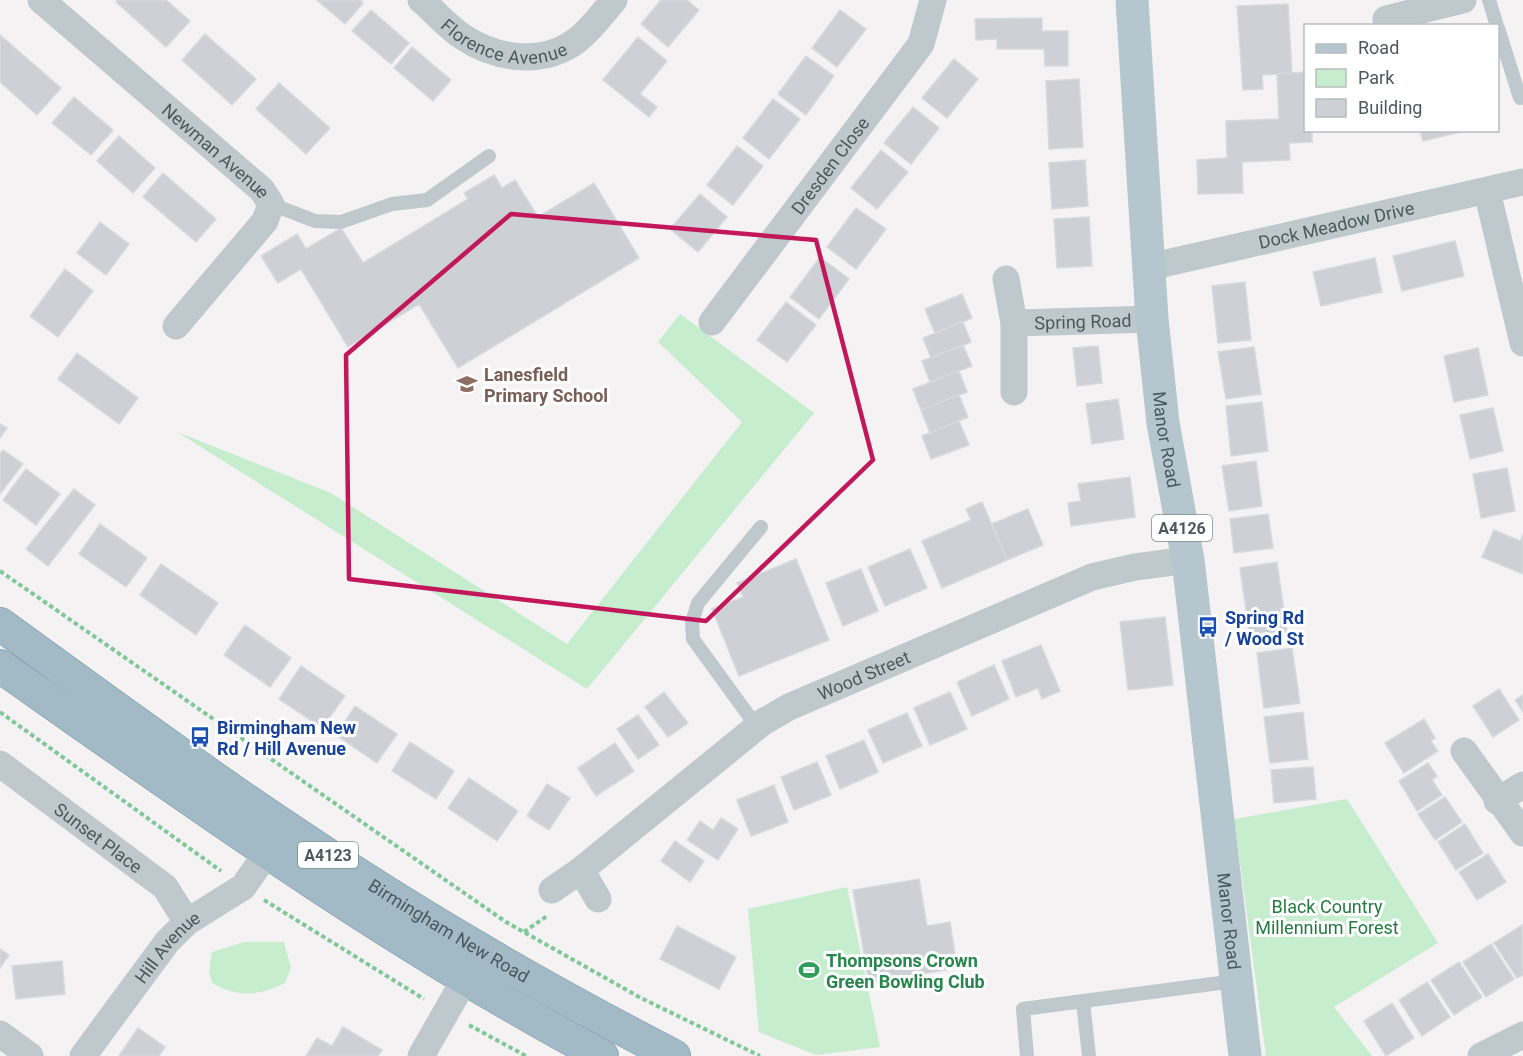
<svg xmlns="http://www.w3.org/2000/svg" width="1523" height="1056" font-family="Roboto,sans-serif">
<rect width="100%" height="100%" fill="#f4f2f3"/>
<path fill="#c6edce" d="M680 314 814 413 587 689 177 432 331 493 567 644 742 422 658 342Z
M1347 799 1438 943 1334 1007 1372 1056H1266L1234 819Z
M847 887 880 1047 816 1055 759 1032 748 909Z
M244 942H284L291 968 285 983C258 996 239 998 212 983L209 972 212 952Z"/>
<path fill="#cdd0d4" stroke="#d7dadd" stroke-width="1.5" d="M118 0H166L190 21 166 47 116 2Z
M317 0H360L363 3 345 24Z
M661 0H687L699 10 668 47 641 24Z
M1288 4 1292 73 1262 75 1263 89 1243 90 1237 6Z
M371 10 409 43 391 64 352 31Z
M840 10 866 29 837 67 812 48Z
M1042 18V31H1068V66H1045L1044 49H997V39L976 40 975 19Z
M205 34 256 79 232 105 182 60Z
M0 35 61 88 37 115 0 82Z
M638 37 667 61 640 94 657 107 649 117 603 80Z
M412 47 451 80 433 101 394 68Z
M806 56 834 76 806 115 778 94Z
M954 59 978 79 947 118 922 98Z
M1306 72V130H1312V142L1289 143 1290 160 1242 162 1243 193 1198 194 1197 160 1227 158 1226 121 1279 119 1277 74Z
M1079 79 1083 147 1049 149 1046 81Z
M279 83 330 128 306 154 256 109Z
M74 97 113 130 91 155 52 123Z
M773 99 800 119 769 159 743 138Z
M913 107 939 128 911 164 884 143Z
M1420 130H1468L1423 141Z
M119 136 155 168 133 193 97 161Z
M737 146 763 166 733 205 707 185Z
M881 150 908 172 877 209 851 188Z
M1085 160 1088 206 1052 209 1049 163Z
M163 173 216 219 196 242 143 197Z
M494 175 502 188 515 180 538 217 594 183 639 258 458 368 419 304 348 347 301 269 278 283 261 256 297 234 306 249 341 228 363 263 468 199 464 193Z
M700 194 727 217 698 252 670 229Z
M856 208 886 229 856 269 827 247Z
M1089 217 1092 266 1057 268 1054 219Z
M100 222 129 244 106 275 77 253Z
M1455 241 1464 276 1402 291 1393 256Z
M820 257 849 279 819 319 790 297Z
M1375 258 1382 292 1321 306 1313 272Z
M65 269 93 291 58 337 30 316Z
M1245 282 1251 340 1218 343 1212 286Z
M962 294 972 318 935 333 925 309Z
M786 302 816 325 787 362 757 340Z
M963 322 971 342 931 358 923 338Z
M963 345 972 366 930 382 922 361Z
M1098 346 1102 383 1077 386 1073 348Z
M1254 347 1261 394 1226 399 1218 352Z
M1478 348 1488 395 1454 402 1444 356Z
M77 353 138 398 119 424 58 379Z
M959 371 967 392 921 410 913 389Z
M959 395 968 417 930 433 921 410Z
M1118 399 1124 439 1092 444 1086 404Z
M1262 402 1268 451 1231 456 1226 406Z
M1493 408 1503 451 1470 459 1460 415Z
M959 421 969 445 931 459 922 436Z
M0 424 7 428 0 438Z
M3 450 23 464 0 494V454Z
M1256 461 1262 506 1229 511 1222 466Z
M1507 468 1515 511 1481 518 1473 474Z
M26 469 60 494 36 525 3 500Z
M1130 477 1135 517 1071 526 1068 503 1081 501 1078 484Z
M74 489 95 505 48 566 26 549Z
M982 502 1007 560 942 588 922 541 971 520 966 509Z
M1028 509 1043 545 1007 560 992 524Z
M1268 514 1273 548 1234 553 1230 519Z
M100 524 147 558 126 587 79 554Z
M1494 530 1520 541 1523 534V574L1482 557Z
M910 549 927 588 885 606 868 567Z
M796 559 829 640 739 676 712 609 743 597 737 583Z
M1277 562 1287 632 1250 637 1240 568Z
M161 564 218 603 196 635 140 595Z
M861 569 878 611 843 626 826 583Z
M1165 617 1173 685 1128 690 1120 622Z
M245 625 291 658 270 687 224 655Z
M1041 645 1060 691 1042 699 1038 688 1016 697 1002 661Z
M1292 648 1300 703 1264 708 1257 653Z
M994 665 1009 699 972 716 957 682Z
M301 666 345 696 322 728 279 699Z
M1499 689 1519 720 1493 737 1473 706Z
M664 692 688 723 668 737 645 707Z
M950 692 967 729 930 745 914 708Z
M1523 695V712L1515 700Z
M355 706 397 734 377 763 336 735Z
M1303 712 1308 759 1270 763 1264 717Z
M907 713 922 746 883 763 868 730Z
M638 715 659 745 638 759 617 729Z
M1424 719 1435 738 1431 741 1438 751 1404 773 1385 743Z
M864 740 878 772 840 789 826 756Z
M410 742 454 771 436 799 392 771Z
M615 743 634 771 596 796 578 768Z
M817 762 831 795 794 810 781 777Z
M1428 763 1437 776 1432 780 1442 795 1417 811 1399 781Z
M1313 767 1316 799 1274 803 1271 770Z
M469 778 518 811 497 841 448 808Z
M547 784 570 798 549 830 527 816Z
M774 785 788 822 751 836 737 800Z
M1445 797 1462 822 1435 840 1418 814Z
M721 818 738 829 718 860 687 840 700 821 713 830Z
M1465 824 1483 853 1456 870 1438 842Z
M675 841 704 861 690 882 661 861Z
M1488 854 1506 882 1477 900 1459 872Z
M919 879 927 926 950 922 957 968 869 983 853 890Z
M1522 925 1523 975 1517 978 1494 943Z
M677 926 736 957 719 989 660 959Z
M1491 944 1514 979 1486 997 1463 962Z
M0 949 9 955 0 968Z
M62 961 65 994 16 999 12 966Z
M1459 962 1482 997 1454 1015 1431 980Z
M1427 982 1450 1017 1422 1036 1399 1000Z
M1392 1003 1414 1038 1386 1056 1364 1021Z
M343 1027 382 1050 378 1056H306L317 1038 332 1046Z
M138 1028 165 1047 159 1056H119Z"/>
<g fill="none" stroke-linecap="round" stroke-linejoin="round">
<g stroke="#7a98a7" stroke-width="34">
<g id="trunk">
<path id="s10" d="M0 624C94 692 188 762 284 826 409 911 540 987 674 1056"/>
<path d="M0 666C196 804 390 943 602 1056"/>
</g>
</g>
<path stroke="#81c898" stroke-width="4" stroke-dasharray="4.5 3" stroke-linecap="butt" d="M0 571 506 922 641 998 760 1056
M0 712 221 871
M264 900 424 999
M524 932 547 916
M469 1025 526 1056"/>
<path stroke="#bfc9cd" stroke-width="14" d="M1489 0 1497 26
M1498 28 1520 98
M271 204 315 221 341 222 392 204 427 200 489 156
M757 727 693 639 692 622 698 603 761 527
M1083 1002 1089 1056
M1027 1056 1023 1009 1235 981"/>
<g stroke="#bfc9cd" stroke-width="27">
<path id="s1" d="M41 0 262 190 271 204 265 221 176 326"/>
<path id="s2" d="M421 0C435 12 448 27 463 37 496 59 542 66 576 41 591 30 602 14 614 0"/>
<path d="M1386 19 1463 0"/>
<path d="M1487 191 1523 343"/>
<path id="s3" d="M1149 267 1523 182"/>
<path d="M1006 279 1014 323V392"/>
<path id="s4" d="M712 322 921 44 933 0"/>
<path id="s5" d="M1014 323 1152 319"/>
<path d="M1464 751 1523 833"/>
<path id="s6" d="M0 764 165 887 187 922"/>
<path d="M1497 801 1523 785"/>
<path d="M581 870 598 899"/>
<path id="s7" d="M552 890 581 870 763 722 789 707 1092 577 1135 567 1188 560"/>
<path d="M0 1034 30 1056"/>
<path id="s8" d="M83 1056 167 942 187 922 243 887 267 853"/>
<path d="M421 1056 465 979"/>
<path d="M1481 1056 1523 1035"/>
</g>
<path stroke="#b5c6ce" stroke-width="33" id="s9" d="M1132 0 1152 319 1163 423 1188 560 1245 1056"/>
<use href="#trunk" stroke="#a2bac5" stroke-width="33"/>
</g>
<path fill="none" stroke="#c2185b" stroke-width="4.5" stroke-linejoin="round" d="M511 214 816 240 873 460 706 621 349 579 346 355Z"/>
<defs>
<g id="school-bare" transform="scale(1.62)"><path d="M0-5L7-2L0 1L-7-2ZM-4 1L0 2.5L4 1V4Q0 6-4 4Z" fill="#8d6e63" stroke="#fff" stroke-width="2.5" paint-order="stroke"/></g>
<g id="bus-bare" transform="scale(1.62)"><path d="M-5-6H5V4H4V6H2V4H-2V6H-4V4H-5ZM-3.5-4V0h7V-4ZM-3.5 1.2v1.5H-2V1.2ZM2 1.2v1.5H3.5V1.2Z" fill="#1a4fb4" stroke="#fff" stroke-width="2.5" paint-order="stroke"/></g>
<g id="stadium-bare" transform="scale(1.62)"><path d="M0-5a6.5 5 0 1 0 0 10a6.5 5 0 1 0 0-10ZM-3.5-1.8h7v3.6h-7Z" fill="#2e9e5b" stroke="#fff" stroke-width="2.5" paint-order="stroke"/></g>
</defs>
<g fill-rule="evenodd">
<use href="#school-bare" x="467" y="384"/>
<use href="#bus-bare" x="1208" y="627"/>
<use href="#bus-bare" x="200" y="737"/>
<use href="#stadium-bare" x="809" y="970"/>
</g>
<g text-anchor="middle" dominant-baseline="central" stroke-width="6" stroke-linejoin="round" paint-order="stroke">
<g fill="#fff" stroke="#818b8e" stroke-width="1.5">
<rect x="1152" y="515" width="60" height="26" rx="4.5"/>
<rect x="298" y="842" width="60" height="26" rx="4.5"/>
</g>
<g font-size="16" font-weight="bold" fill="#4b595e">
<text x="1182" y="528">A4126</text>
<text x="328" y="855">A4123</text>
</g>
<g font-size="18" fill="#4b595e" stroke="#fff">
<text stroke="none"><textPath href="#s2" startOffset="98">Florence Avenue</textPath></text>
<text stroke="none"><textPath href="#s1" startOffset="231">Newman Avenue</textPath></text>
<text stroke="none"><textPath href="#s4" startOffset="196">Dresden Close</textPath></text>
<text stroke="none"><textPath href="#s3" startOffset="192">Dock Meadow Drive</textPath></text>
<text stroke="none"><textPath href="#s5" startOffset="69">Spring Road</textPath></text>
<text stroke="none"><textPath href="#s9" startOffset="441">Manor Road</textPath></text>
<text stroke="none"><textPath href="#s7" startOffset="381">Wood Street</textPath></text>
<text stroke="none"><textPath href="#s6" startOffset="123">Sunset Place</textPath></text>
<text stroke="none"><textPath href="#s9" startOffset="927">Manor Road</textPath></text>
<text stroke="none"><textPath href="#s10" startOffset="544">Birmingham New Road</textPath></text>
<text stroke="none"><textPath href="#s8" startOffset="138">Hill Avenue</textPath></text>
</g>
<g font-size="18" font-weight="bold" fill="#785e54" stroke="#fff" text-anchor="start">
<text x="484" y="374">Lanesfield<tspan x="484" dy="21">Primary School</tspan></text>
</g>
<g font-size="18" font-weight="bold" fill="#164399" stroke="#fff" text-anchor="start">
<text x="1225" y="617">Spring Rd<tspan x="1225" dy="21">/ Wood St</tspan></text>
<text x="217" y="727">Birmingham New<tspan x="217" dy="21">Rd / Hill Avenue</tspan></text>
</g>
<g font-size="18" fill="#217b3e" stroke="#fff">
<text x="1327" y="906">Black Country<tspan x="1327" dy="21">Millennium Forest</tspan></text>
</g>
<g font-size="18" font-weight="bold" fill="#27864d" stroke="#fff" text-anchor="start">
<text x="826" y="960">Thompsons Crown<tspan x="826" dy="21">Green Bowling Club</tspan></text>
</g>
</g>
<rect x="1304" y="24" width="195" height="108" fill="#ffffff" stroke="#b7bdbf" stroke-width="1.5"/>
<rect x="1316" y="44" width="30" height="9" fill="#b5c6ce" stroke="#b7bdbf" stroke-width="1.5"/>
<text x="1358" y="54" font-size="18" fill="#4b595e">Road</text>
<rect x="1316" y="69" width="30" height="18" fill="#c6edce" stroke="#b7bdbf" stroke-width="1.5"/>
<text x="1358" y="84" font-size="18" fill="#4b595e">Park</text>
<rect x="1316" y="99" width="30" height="18" fill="#cdd0d4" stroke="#b7bdbf" stroke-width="1.5"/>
<text x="1358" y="114" font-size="18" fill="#4b595e">Building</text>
</svg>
